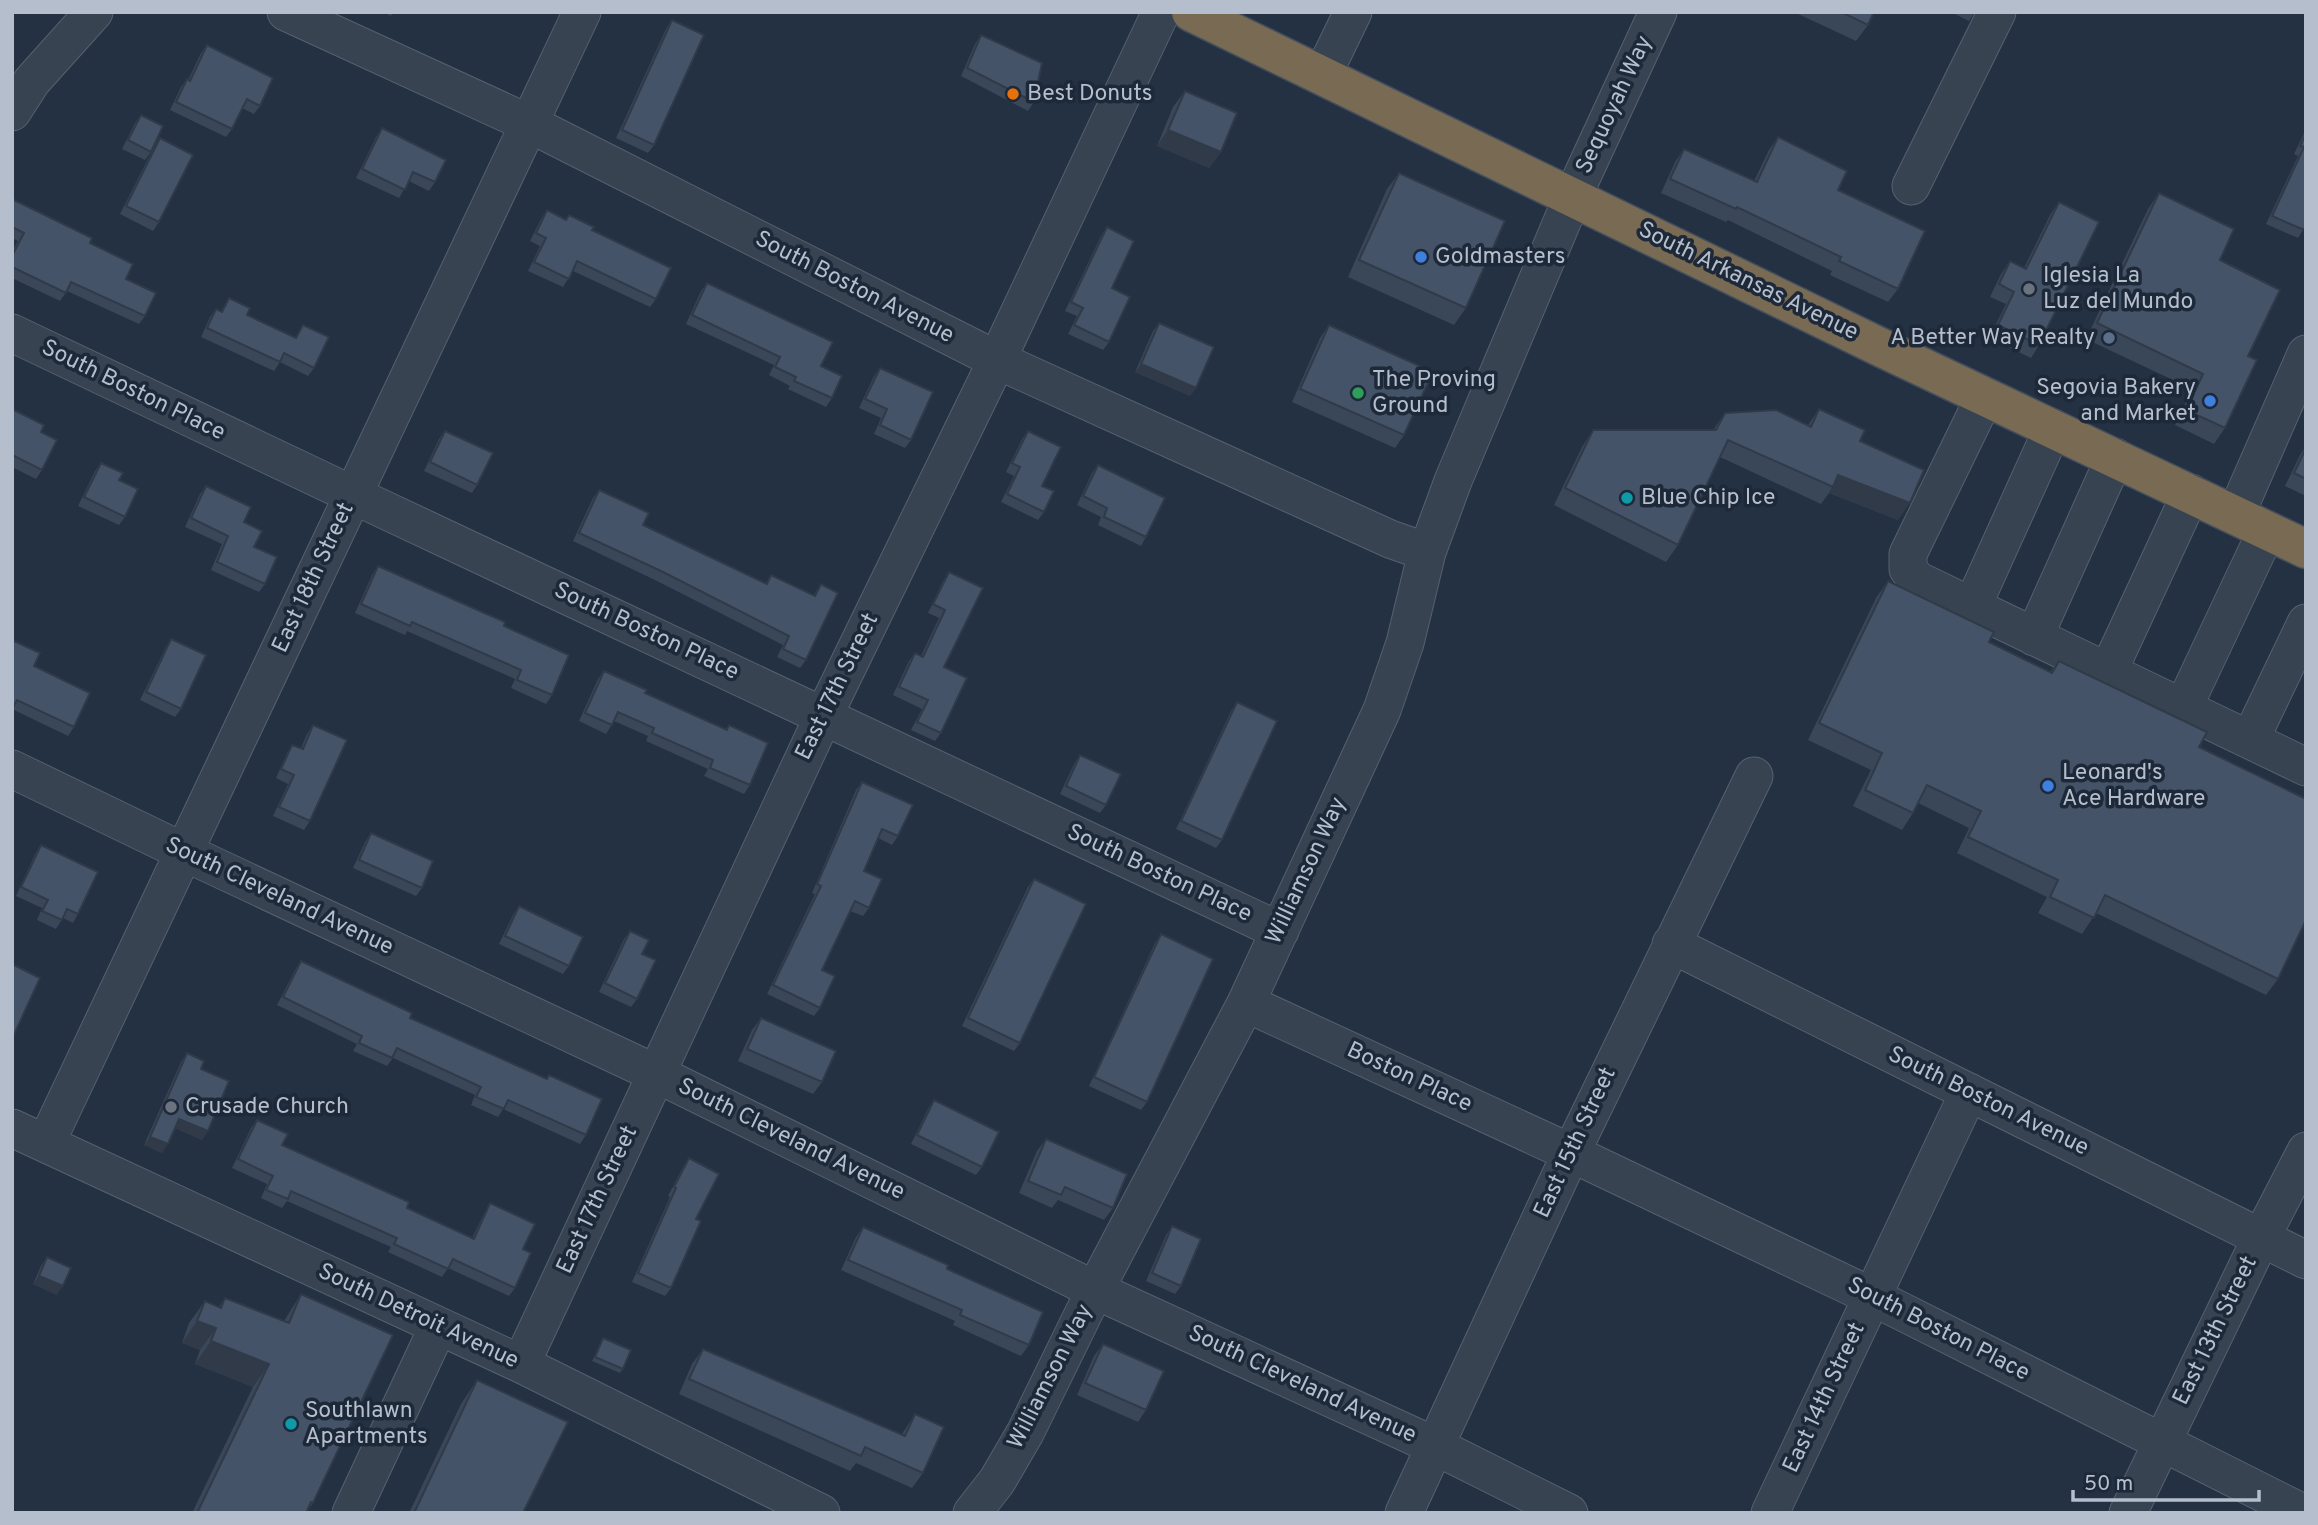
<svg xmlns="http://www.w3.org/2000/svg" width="2318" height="1525" font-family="Overpass,sans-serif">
<rect width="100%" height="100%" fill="#233143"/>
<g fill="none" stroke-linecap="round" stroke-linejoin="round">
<g stroke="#56616f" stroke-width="39">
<path id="minor" d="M286 12 530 124 997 360 1390 539 1427 552
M1322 76 1353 12
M12 112 32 81 94 12
M1911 186 1997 12
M12 333 353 495 1280 931
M1985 396 1908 554V569L1917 580 2306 767
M2236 514 2306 354
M1972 607 2053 428
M2034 637 2115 457
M2108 672 2191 493
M2183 708 2267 530
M2250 740 2306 623
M12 769 184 852 657 1074 1095 1290 1435 1446 1569 1513
M1671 944 2306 1260
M1246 1003 1571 1153 1873 1297 2303 1513
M12 1128 521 1364 821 1513
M46 1143 582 12
M521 1364 824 715 997 360 1161 12
M351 1513 438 1327
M972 1513 997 1481 1025 1433 1095 1290 1246 1003 1382 710 1405 643 1427 552 1453 481 1572 198 1658 12
M1404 1513 1571 1153 1754 776
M1770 1513 1969 1092
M2128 1513 2261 1238 2306 1151"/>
</g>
<g stroke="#434e5d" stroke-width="41">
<path id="highway" d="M1191 12 1882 348 2306 549"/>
</g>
<use href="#minor" stroke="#384352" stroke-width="37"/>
<use href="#highway" stroke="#796a54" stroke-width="38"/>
</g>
<path fill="#3a4759" d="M383 12H393L391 16Z
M1794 12H1874L1868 25 1856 41Z
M1951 12H1975L1969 21Z
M672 20 654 145 648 153 616 138 666 29Z
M981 35 1034 102 1028 111 961 76 975 44Z
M207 45 260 106 254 114 242 108 232 129 226 137 170 110 181 87 187 79 188 80 201 53Z
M1185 91 1221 152 1209 168 1157 146 1173 107Z
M141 115 151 152 145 160 122 149 135 123Z
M382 128 435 182 429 191 409 181 399 198 356 178 376 137Z
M2306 129V225L2298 238 2266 224 2298 156 2294 154Z
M1778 137 1838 190 1898 289 1888 302 1830 275 1832 271 1728 220 1726 222 1661 193 1675 162 1684 149 1754 181 1769 150Z
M160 138 159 222 153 231 120 214 154 147Z
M1399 173 1466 308 1454 325 1348 277 1387 189Z
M2159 193 2220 260 2248 356 2225 428 2214 444 2175 425 2192 389 2086 339 2148 209Z
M12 199 90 243 126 279 145 316 139 324 67 291 60 301 12 278V252L18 241 12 238Z
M2059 202 2039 345 2031 358 1989 338 2006 304 1990 297 2001 274 2010 261 2024 268 2050 215Z
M547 210 565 219 569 215 592 230 656 299 650 307 573 271 563 287 528 271 540 246 530 241 541 219Z
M1107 227 1112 288 1109 342 1103 350 1068 334 1077 316 1065 311 1101 236Z
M707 283 821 366 832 398 826 407 788 389 790 386 769 375 774 365 686 324 701 291Z
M229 298 247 315 295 338 303 325 314 368 308 376 280 362 274 371 201 337 210 317 216 309 221 311Z
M1159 323 1196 388 1190 396 1135 372 1153 331Z
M1329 325 1404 435 1395 448 1292 402 1320 338Z
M880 368 911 440 905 448 874 434 881 418 859 408 874 376Z
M12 409 41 432 42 470 36 479 12 467Z
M1819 409 1860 441 1898 520 1829 493 1821 504 1720 457 1678 545 1666 562 1554 505 1582 447 1593 430H1713L1725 413 1808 425Z
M445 431 477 485 472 493 424 471 439 439Z
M1028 431 1042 486 1044 512 1038 520 1001 502 1014 476 1006 472 1022 439Z
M2306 446V496L2285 486 2300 455Z
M101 463 119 480 125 517 119 525 78 506 95 471Z
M1098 465 1146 537 1141 546 1098 525 1101 517 1077 505 1092 473Z
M206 486 244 522 254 547 265 584 259 592 211 570 222 544 185 527 200 494Z
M599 490 643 525 766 583 771 575 813 596 821 584 806 660 800 668 777 657 783 645 655 580 573 541 593 498Z
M378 566 504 626 552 695 546 704 511 688 515 679 407 631 405 635 355 613 372 575Z
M949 572 941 733 935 741 911 730 922 709 893 695 909 661 915 653 921 656 939 618 928 613 943 581Z
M1888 581 1989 642 2050 672 2059 661 2199 747 2278 979 2266 995 2096 913 2082 934 2038 913 2047 897 1957 853 1969 828 1918 803 1913 813 1902 830 1853 806 1871 770 1808 740 1876 598Z
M171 639 181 709 175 717 140 700 166 647Z
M12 640 34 666 74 727 68 736 12 709Z
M604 671 645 693 726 729 729 725 750 785 744 794 704 776 708 769 646 741 648 736 614 721 606 734 579 721 598 679Z
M1237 702 1222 840 1216 848 1176 829 1231 711Z
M313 725 310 821 304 830 273 816 288 784 276 778 287 753 292 745 301 748 307 734Z
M1080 755 1106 805 1100 813 1060 794 1074 764Z
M862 782 898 836 892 845 878 838 864 871 869 908 863 916 850 911 822 970 820 1008 814 1016 767 994 815 894 812 893 856 790Z
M371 833 422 888 416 896 353 868 365 842Z
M41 845 78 914 73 923 63 918 56 929 37 920 42 908 16 896 35 854Z
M1034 879 1020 1043 1014 1051 962 1026 1028 887Z
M519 906 569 966 563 974 499 944 513 915Z
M630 931 642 954 637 999 631 1007 599 992 624 939Z
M1161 934 1147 1102 1141 1110 1089 1086 1155 943Z
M301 961 410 1018 546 1078 549 1075 586 1135 580 1144 503 1109 498 1117 471 1105 475 1095 393 1058 387 1066 353 1051 357 1044 277 1005 295 970Z
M761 1018 822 1082 813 1094 738 1061 752 1030Z
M187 1053 201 1069 208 1131 202 1140 175 1128 162 1153 144 1145 181 1062Z
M934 1100 982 1167 976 1175 911 1144 928 1109Z
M257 1120 282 1145 407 1208 472 1238 485 1212 490 1203 523 1249 515 1288 509 1296 448 1268 442 1277 388 1252 391 1247 287 1201 282 1208 261 1198 267 1184 232 1168 251 1128Z
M1046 1139 1113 1208 1104 1220 1058 1200 1052 1208 1019 1193 1037 1151Z
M689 1158 671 1288 665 1296 632 1282 670 1197 668 1196 683 1167Z
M1172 1226 1181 1286 1175 1294 1146 1281 1166 1235Z
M863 1227 947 1269 1029 1345 1021 1356 953 1325 955 1321 841 1270 856 1237Z
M47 1257 57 1295 33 1284 41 1266Z
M301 1294 313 1503 306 1513H192L253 1387 195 1364 200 1350 182 1343 189 1323 205 1301 219 1307 225 1298 284 1321Z
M603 1338 623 1369 620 1373 592 1361Z
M1103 1344 1146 1410 1138 1422 1077 1395 1094 1356Z
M703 1349 902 1434 915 1414 923 1473 912 1488 856 1463 850 1471 679 1394 692 1364Z
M477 1380 523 1513H409L461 1404Z"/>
<path fill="#303a48" d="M1168 130 1221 152 1209 168 1157 146Z
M1141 364 1196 388 1190 396 1135 372Z
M1838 475 1910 503 1898 520 1829 493Z
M179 1119 208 1131 202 1140 173 1127Z
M150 1137 168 1144 162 1153 144 1145Z
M39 1276 63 1286 57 1295 33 1284Z
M197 1321 216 1328 200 1350 182 1343Z
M211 1341 269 1364 253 1387 195 1364Z"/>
<path fill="#445367" stroke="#303a48" stroke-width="2" d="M1841 12H1874L1868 25Z
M672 20 704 35 654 145 622 130Z
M981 35 1042 63 1034 102 967 68Z
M207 45 273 78 260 106 247 99 232 129 176 102 187 79 190 81Z
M1185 91 1237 113 1221 152 1168 130Z
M141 115 163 126 151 152 128 140Z
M382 128 446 160 435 182 413 172 405 190 362 169Z
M2306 133V225L2304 230 2272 216 2304 147 2300 146Z
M1778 137 1847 171 1838 190 1925 231 1898 289 1839 261 1841 257 1737 207 1736 209 1670 179 1684 149 1757 182Z
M160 138 193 155 159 222 126 206Z
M1399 173 1505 221 1466 308 1359 260Z
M2159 193 2234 229 2220 260 2280 290 2248 356 2257 360 2225 428 2186 410 2203 374 2097 323Z
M12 199 92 238 90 243 133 264 126 279 156 293 145 316 71 282 66 293 12 267V256L24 233 12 227Z
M2059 202 2099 222 2039 345 1998 325 2014 292 1999 284 2010 261 2026 269Z
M547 210 566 220 569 215 594 227 592 230 671 268 656 299 577 261 569 279 534 262 546 238 536 233Z
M1107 227 1134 241 1112 288 1130 297 1109 342 1074 325 1083 308 1071 302Z
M707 283 833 342 821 366 842 376 832 398 794 381 796 377 775 367 780 357 692 315Z
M229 298 250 308 247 315 296 338 303 325 329 337 314 368 284 353 280 362 207 328 216 309 222 312Z
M1159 323 1214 347 1196 388 1141 364Z
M1329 325 1433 372 1404 435 1300 389Z
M880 368 933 392 911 440 880 425 887 409 865 399Z
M12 409 44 425 41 432 57 440 42 470 12 455Z
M1819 409 1865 430 1860 441 1924 470 1910 503 1838 475 1833 487 1728 440 1678 545 1565 488 1593 430H1716L1725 413 1776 410 1811 427Z
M445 431 493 453 477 485 430 462Z
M1028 431 1061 447 1042 486 1054 491 1044 512 1007 494 1020 467 1012 463Z
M2306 448V479L2294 473Z
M101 463 123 473 119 480 138 489 125 517 84 497Z
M1098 465 1165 498 1146 537 1104 517 1107 508 1083 496Z
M206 486 251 507 244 522 262 531 254 547 277 557 265 584 217 562 228 536 191 518Z
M599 490 649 513 643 525 767 584 771 575 815 596 821 584 838 593 806 660 783 649 789 636 661 571 579 533Z
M378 566 505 622 504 626 569 655 552 695 517 680 521 670 412 622 410 626 361 604Z
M949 572 983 588 944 667 967 678 941 733 917 722 928 700 899 687 915 653 923 657 945 610 933 604Z
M1888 581 1994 632 1989 642 2052 673 2059 661 2207 732 2199 747 2306 799V920L2278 979 2105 895 2094 918 2050 897 2058 880 1968 837 1981 811 1927 785 1913 813 1865 790 1882 753 1819 723Z
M171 639 206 655 181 709 146 692Z
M12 640 40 653 34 666 90 693 74 727 17 700 13 707 12 706Z
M604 671 647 690 645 693 727 730 729 725 768 743 750 785 710 768 713 760 652 733 654 728 618 712 612 725 585 713Z
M1237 702 1277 721 1222 840 1181 821Z
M313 725 347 740 310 821 279 807 294 775 281 769 292 745 303 749Z
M1080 755 1121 774 1106 805 1066 786Z
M862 782 913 805 898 836 882 829 864 871 882 879 869 908 855 901 822 970 835 976 820 1008 773 985 821 886 817 884Z
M371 833 433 861 422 888 359 860Z
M41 845 98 872 78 914 67 909 62 920 42 911 48 900 21 887Z
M1034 879 1086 904 1020 1043 968 1018Z
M519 906 583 937 569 966 505 936Z
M630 931 649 940 642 954 656 960 637 999 605 983Z
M1161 934 1213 959 1147 1102 1094 1077Z
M301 961 412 1013 410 1018 547 1079 549 1075 602 1099 586 1135 508 1100 504 1109 476 1097 481 1087 397 1048 392 1058 359 1043 362 1036 283 997Z
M12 964 40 978 12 1039Z
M761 1018 836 1051 822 1082 747 1049Z
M187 1053 204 1061 201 1069 229 1081 208 1131 179 1119 168 1144 150 1137Z
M934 1100 999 1132 982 1167 917 1135Z
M257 1120 288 1134 282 1145 409 1202 407 1208 474 1239 490 1203 535 1224 523 1249 531 1253 515 1288 453 1259 448 1269 394 1244 397 1238 291 1191 288 1199 266 1190 273 1176 238 1159Z
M1046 1139 1127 1174 1113 1208 1065 1187 1061 1195 1028 1181Z
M689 1158 719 1174 696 1219 701 1221 671 1288 638 1273 676 1188 674 1187Z
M1172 1226 1201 1239 1181 1286 1152 1273Z
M863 1227 948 1265 947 1269 1043 1312 1029 1345 960 1315 962 1310 848 1260Z
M47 1257 71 1268 63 1286 39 1276Z
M301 1294 393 1335 313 1503 311 1502 306 1513H197L269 1364 211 1341 216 1328 197 1321 205 1301 221 1308 225 1298 289 1323Z
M603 1338 631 1350 623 1369 595 1357Z
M1103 1344 1164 1371 1146 1410 1085 1383Z
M703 1349 905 1436 915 1414 944 1427 923 1473 865 1447 861 1456 689 1379Z
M477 1380 568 1422 523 1513H414Z"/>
<circle fill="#e8710a" stroke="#1d2838" stroke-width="2.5" cx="1013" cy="94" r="7"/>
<g fill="#3f7fe0" stroke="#1d2838" stroke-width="2.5">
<circle cx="1421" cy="257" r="7"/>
<circle cx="2210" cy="401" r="7"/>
<circle cx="2048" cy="786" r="7"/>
</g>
<g fill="#6b7280" stroke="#1d2838" stroke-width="2.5">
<circle cx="2029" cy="289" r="7"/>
<circle cx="171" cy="1107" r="7"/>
</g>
<circle fill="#5c6f8a" stroke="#1d2838" stroke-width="2.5" cx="2109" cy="338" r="7"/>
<circle fill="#2e9e5b" stroke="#1d2838" stroke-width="2.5" cx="1358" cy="393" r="7"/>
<g fill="#0f9aa8" stroke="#1d2838" stroke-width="2.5">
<circle cx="1627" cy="498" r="7"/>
<circle cx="291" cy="1424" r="7"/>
</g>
<g text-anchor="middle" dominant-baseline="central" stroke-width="7" stroke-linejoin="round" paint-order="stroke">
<g font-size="23" fill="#b5becc" stroke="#1d2838" text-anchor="start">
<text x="1027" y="94">Best Donuts</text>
<text x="1435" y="257">Goldmasters</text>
<text x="2043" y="276">Iglesia La<tspan x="2043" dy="26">Luz del Mundo</tspan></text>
<text x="2095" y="338" text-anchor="end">A Better Way Realty</text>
<text x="1372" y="380">The Proving<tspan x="1372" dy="26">Ground</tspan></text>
<text x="2196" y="388" text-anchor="end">Segovia Bakery<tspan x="2196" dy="26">and Market</tspan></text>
<text x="1641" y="498">Blue Chip Ice</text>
<text x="2062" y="773">Leonard's<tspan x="2062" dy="26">Ace Hardware</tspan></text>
<text x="185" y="1107">Crusade Church</text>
<text x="305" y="1411">Southlawn<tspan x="305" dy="26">Apartments</tspan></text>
</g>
<g font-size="23" fill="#b5becc" stroke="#1d2838">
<text transform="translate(1615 105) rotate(-65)">Sequoyah Way</text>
<text transform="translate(1748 282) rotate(26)">South Arkansas Avenue</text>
<text transform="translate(854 288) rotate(27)">South Boston Avenue</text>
<text transform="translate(133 391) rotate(26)">South Boston Place</text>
<text transform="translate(314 578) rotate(-65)">East 18th Street</text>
<text transform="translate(646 632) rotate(25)">South Boston Place</text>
<text transform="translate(838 687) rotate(-64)">East 17th Street</text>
<text transform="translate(1307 871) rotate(-65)">Williamson Way</text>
<text transform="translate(1159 874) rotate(25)">South Boston Place</text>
<text transform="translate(279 897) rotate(25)">South Cleveland Avenue</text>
<text transform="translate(1409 1078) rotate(25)">Boston Place</text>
<text transform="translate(1988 1102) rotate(26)">South Boston Avenue</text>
<text transform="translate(791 1140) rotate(26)">South Cleveland Avenue</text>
<text transform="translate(1576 1143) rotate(-65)">East 15th Street</text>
<text transform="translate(598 1200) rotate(-65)">East 17th Street</text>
<text transform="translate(418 1317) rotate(25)">South Detroit Avenue</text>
<text transform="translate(1938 1330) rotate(27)">South Boston Place</text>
<text transform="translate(2216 1331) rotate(-64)">East 13th Street</text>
<text transform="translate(1051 1377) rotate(-63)">Williamson Way</text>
<text transform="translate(1302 1385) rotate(25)">South Cleveland Avenue</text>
<text transform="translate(1825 1398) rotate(-65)">East 14th Street</text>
</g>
</g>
<rect width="2318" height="1525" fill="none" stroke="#b5becc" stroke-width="28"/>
<path d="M2073 1490v10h186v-10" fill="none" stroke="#b5becc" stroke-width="3.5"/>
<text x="2084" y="1490" font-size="21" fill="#b5becc" stroke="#1d2838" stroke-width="5" paint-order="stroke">50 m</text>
</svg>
